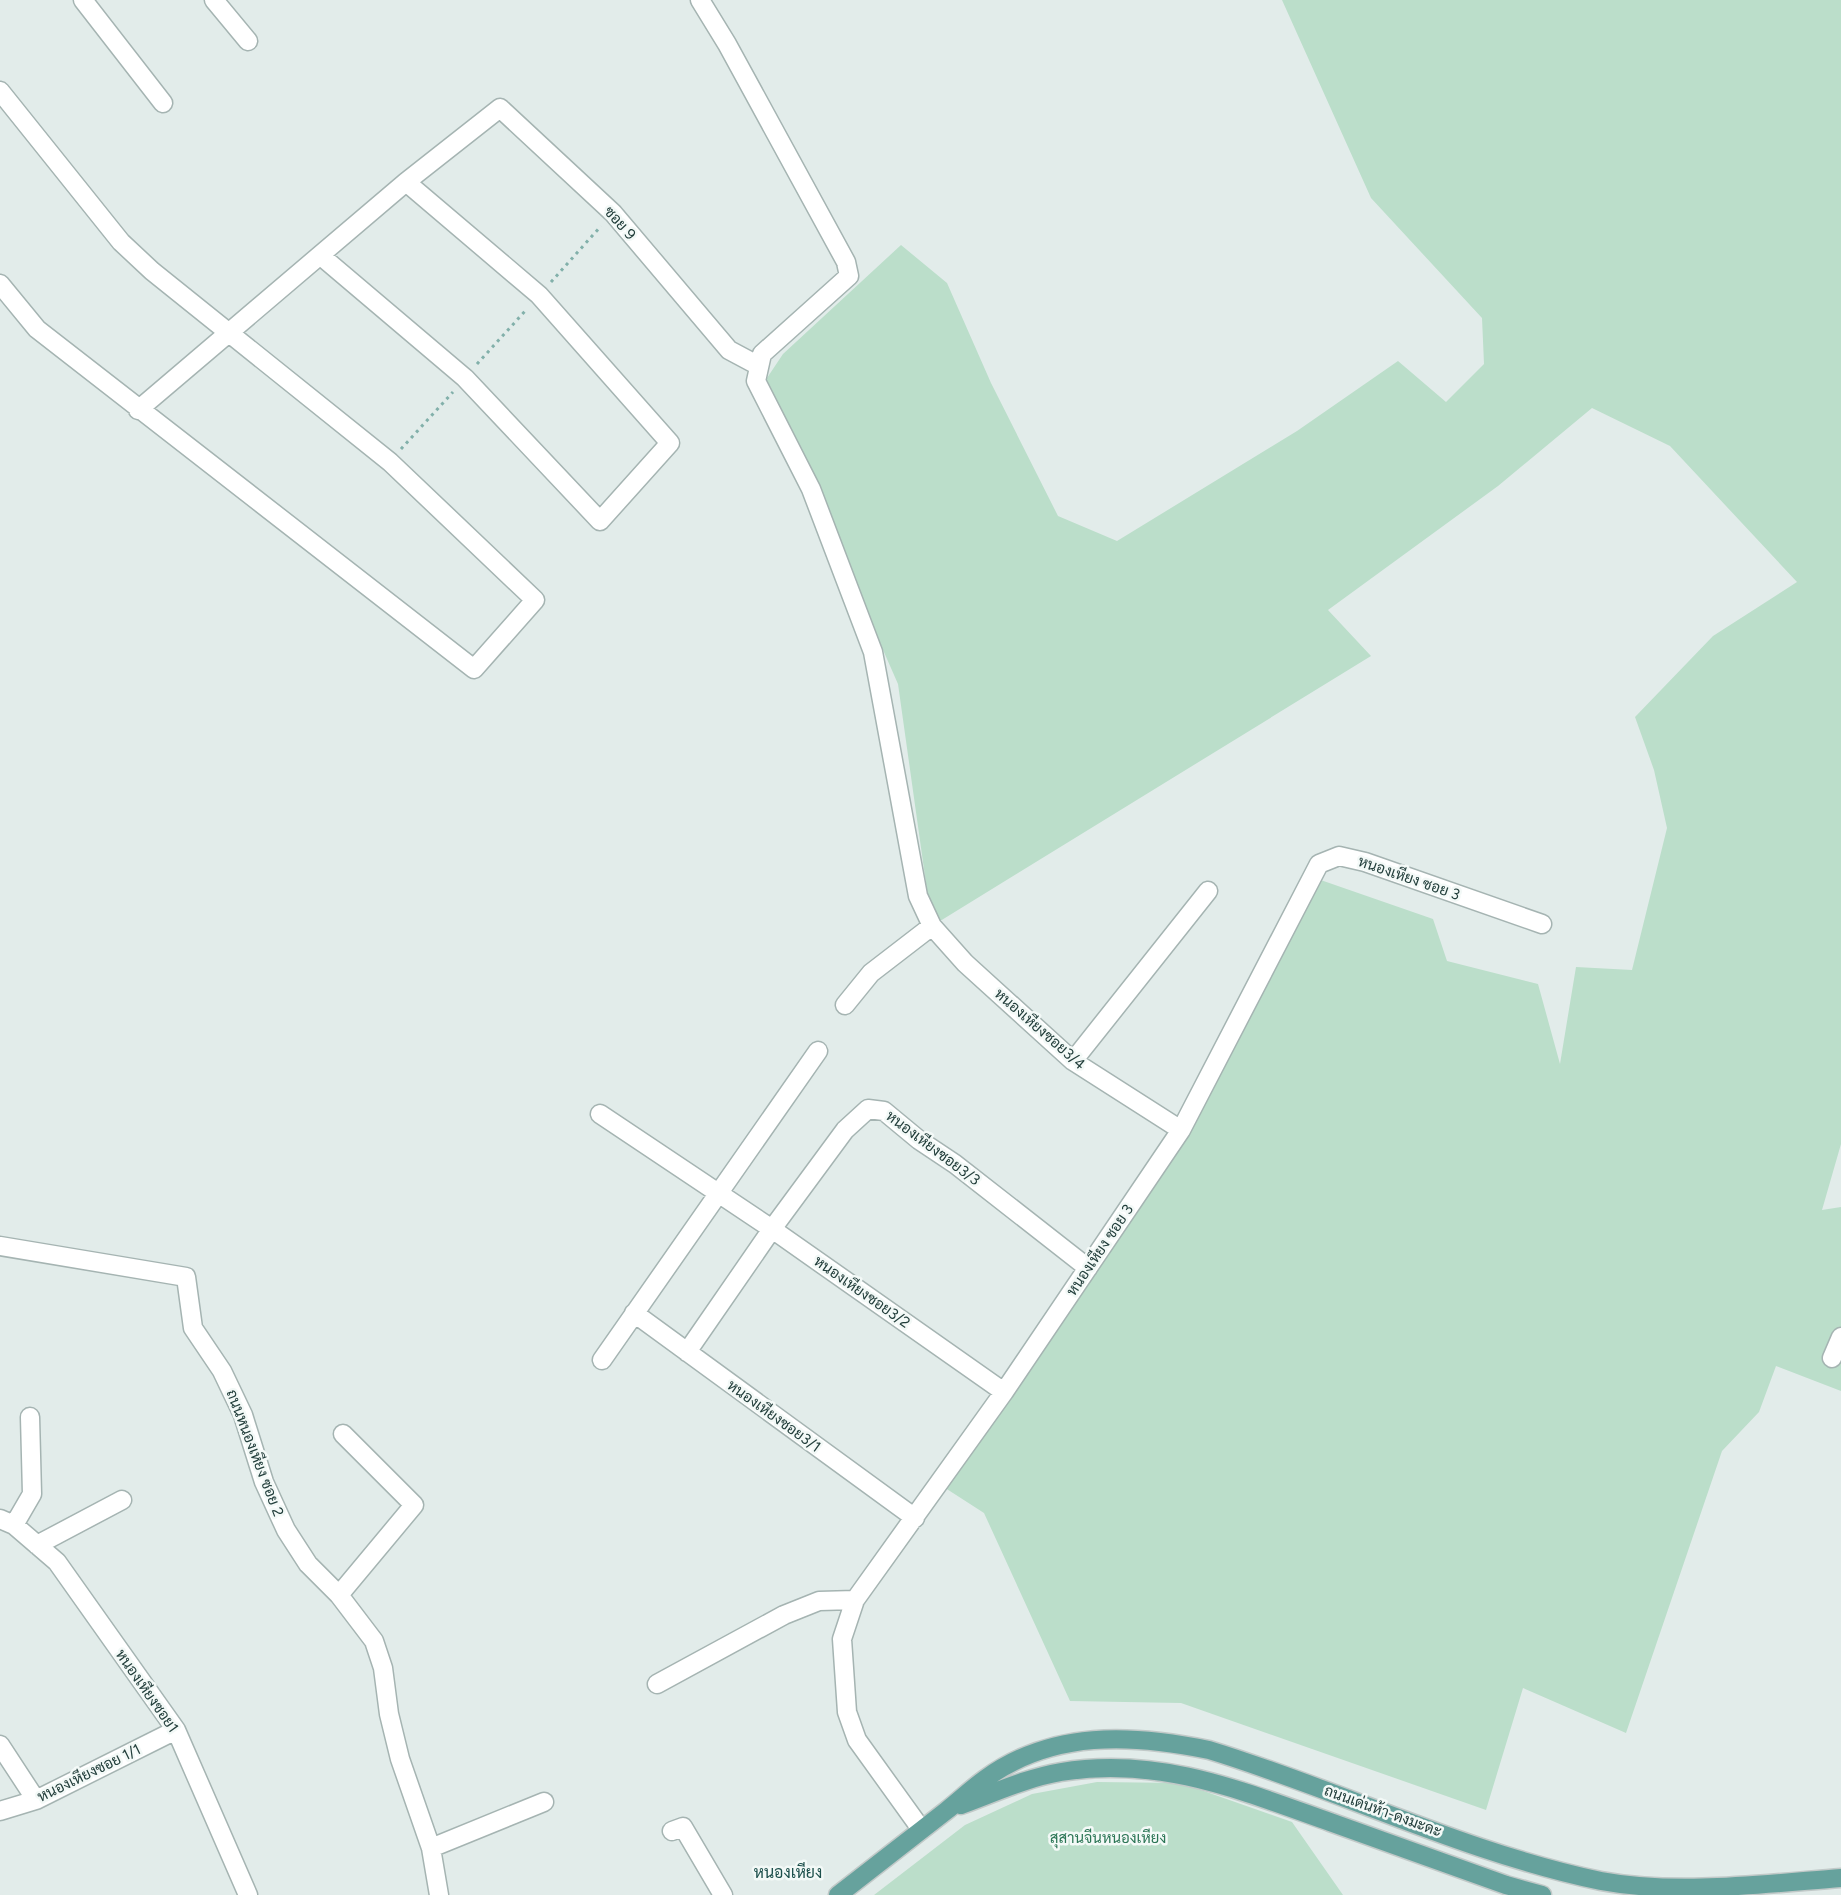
<svg xmlns="http://www.w3.org/2000/svg" width="1841" height="1895" font-family="Figtree,Sarabun,sans-serif">
<rect width="100%" height="100%" fill="#e2ecea"/>
<path fill="#bbdeca" d="M1282 0H1841V1144L1822 1210 1841 1207V1391L1776 1366 1759 1412 1722 1451 1626 1733 1523 1688 1486 1810 1181 1703 1070 1701 984 1513 939 1484 1188 1115 1312 877 1433 919 1447 961 1538 984 1560 1064 1576 967 1632 970 1667 828 1654 770 1635 717 1713 636 1797 582 1670 446 1592 408 1498 486 1328 610 1371 656 932 926 898 684 765 381 783 354 901 245 947 283 991 383 1058 516 1117 541 1297 431 1398 361 1446 402 1484 364 1482 318 1371 198Z
M1097 1782 1181 1783 1292 1822 1343 1895H874L965 1825 1032 1794Z"/>
<g fill="none" stroke-linecap="round" stroke-linejoin="round">
<g stroke="#a5b4b2" stroke-width="21">
<path id="minor" d="M83 0 163 103
M214 0 248 41
M700 0 727 44 846 262 849 276 762 354 756 381 811 489 873 652 918 896 932 926 965 963 1073 1061 1181 1130
M0 91 121 242 152 271 390 462 535 600 474 669 37 329 0 284
M321 256 465 378 600 521 670 443 539 295 406 182
M138 410 406 182 500 108 613 213 729 350 759 366
M845 1005 871 973 932 926
M1073 1061 1208 891
M600 1114 772 1229 1004 1392
M0 1246 186 1277 193 1328 222 1371 243 1415 264 1482 286 1530 308 1564 339 1595 374 1641 383 1668 389 1714 400 1759 431 1848 439 1895
M634 1313 915 1518
M687 1352 772 1229 845 1130 868 1109 884 1111 919 1140 955 1164 1088 1268
M1832 1358 1841 1337
M602 1360 818 1051
M0 1519 14 1525 57 1562 176 1730 248 1895
M14 1525 32 1494 30 1417
M37 1545 122 1500
M339 1595 414 1505 343 1434
M657 1684 784 1615 819 1601 855 1600
M0 1745 36 1800
M0 1811 36 1800 176 1730
M921 1829 857 1740 847 1712 842 1639 855 1600 1004 1392 1181 1130 1319 864 1339 856 1365 862 1542 924
M672 1831 683 1827 723 1895
M431 1848 544 1802"/>
</g>
<g stroke="#c1c9c8" stroke-width="21">
<path id="major" d="M961 1805C994 1793 1026 1778 1061 1772 1158 1756 1240 1790 1330 1822 1389 1843 1448 1864 1506 1885L1542 1895
M838 1895C874 1867 910 1839 946 1811 959 1801 971 1789 985 1779 1052 1730 1132 1734 1209 1750 1340 1790 1466 1853 1601 1881 1676 1895 1764 1884 1841 1878"/>
</g>
<path stroke="#82b0aa" stroke-width="3" stroke-dasharray="3 4.5" stroke-linecap="butt" d="M551 282 601 226
M477 364 527 309
M401 449 453 392"/>
<use href="#minor" stroke="#fff" stroke-width="18"/>
<use href="#major" stroke="#66a29d" stroke-width="18"/>
</g>
<g text-anchor="middle" dominant-baseline="central" stroke-width="5" stroke-linejoin="round" paint-order="stroke">
<g font-size="15" fill="#223e3b" stroke="#f3f9f7">
<text transform="translate(620 223) rotate(48)">ซอย 9</text>
<text transform="translate(1409 878) rotate(19)">หนองเหียง ซอย 3</text>
<text transform="translate(1040 1029) rotate(41)">หนองเหียงซอย3/4</text>
<text transform="translate(933 1148) rotate(37)">หนองเหียงซอย3/3</text>
<text transform="translate(1100 1250) rotate(-56)">หนองเหียง ซอย 3</text>
<text transform="translate(862 1292) rotate(35)">หนองเหียงซอย3/2</text>
<text transform="translate(774 1416) rotate(36)">หนองเหียงซอย3/1</text>
<text transform="translate(255 1453) rotate(69)">ถนนหนองเหียง ซอย 2</text>
<text transform="translate(147 1691) rotate(55)">หนองเหียงซอย1</text>
<text transform="translate(89 1773) rotate(-26)">หนองเหียงซอย 1/1</text>
<text transform="translate(1383 1811) rotate(20)">ถนนเด่นห้า-ดงมะดะ</text>
</g>
<g font-size="15" fill="#2b7555" stroke="#f3f9f7">
<text x="1108" y="1838">สุสานจีนหนองเหียง</text>
</g>
<g font-size="16" fill="#1d504c" stroke="#f3f9f7">
<text x="788" y="1872">หนองเหียง</text>
</g>
</g>
</svg>
